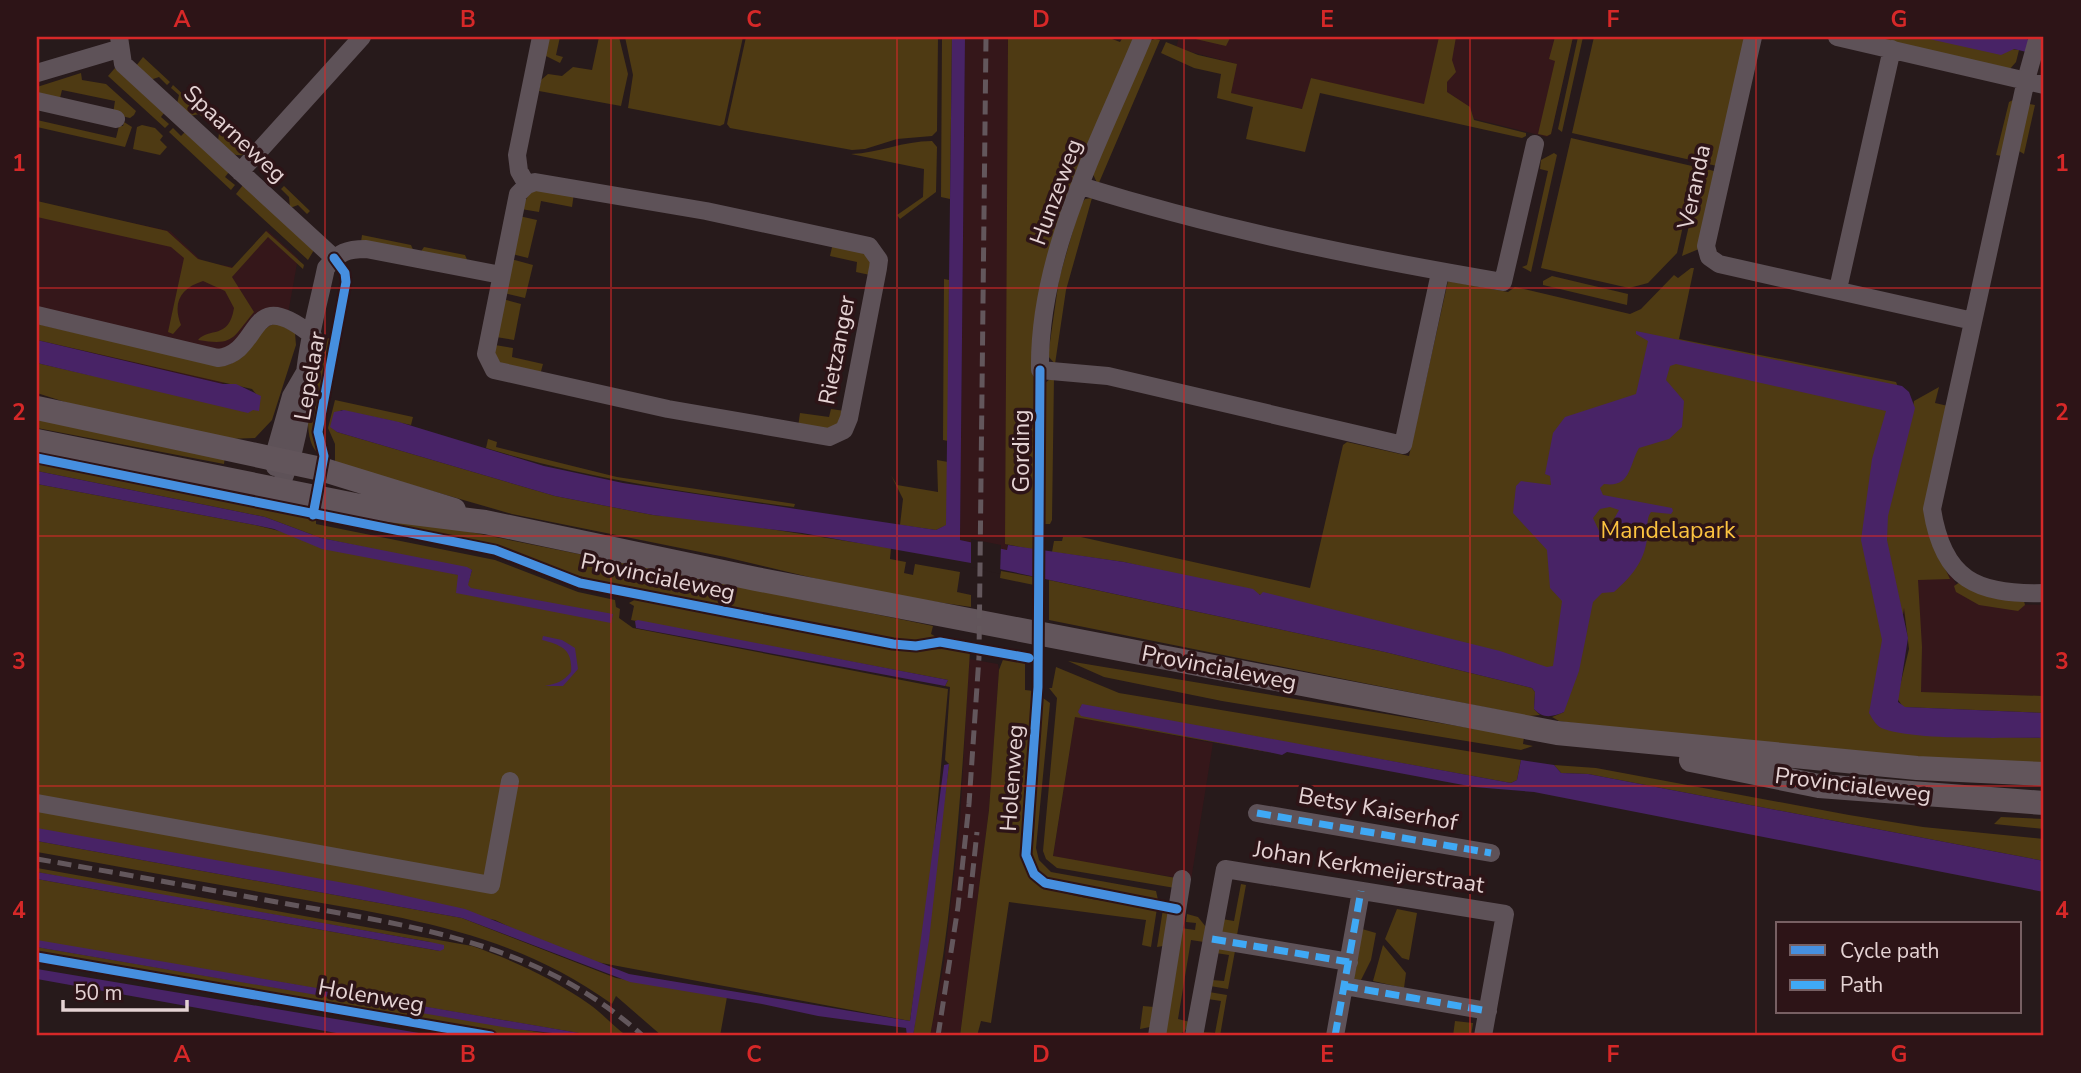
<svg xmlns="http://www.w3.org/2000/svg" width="2081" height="1073" font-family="'Nunito Sans',sans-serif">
<rect width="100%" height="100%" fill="#271a1b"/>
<path fill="#35171a" d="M965 37H1008L1007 550 960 540Z
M1179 37H1573L1551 134 1547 137 1311 78 1303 109 1230 93 1236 64 1176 48Z
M37 203 170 231 203 262 234 267 267 230 298 258 286 325 266 328 239 361 232 364 223 384 37 340Z
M1949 573 1961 591 1982 603 2044 605V696L1920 692 1922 648 1909 649 1907 626 1896 579Z
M969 659 998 664 999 670 989 810 960 1036H930L944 963 960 822Z
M1075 716 1213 743 1191 880 1053 857Z"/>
<path fill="#4e3a13" d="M546 37H560L556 55 563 57 560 63 544 55Z
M599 37H619L628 74 621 106 539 91 541 80 548 74 562 76 573 67 592 70Z
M625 37H743L724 124 720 126 628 108 633 75Z
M746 37H938L937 131 932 136 897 139 865 149 852 150 730 128 727 124Z
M942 37H952L950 199 941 197Z
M1008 37H1107L1120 42 1123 37H1137L1086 154 1036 374 1035 550 1005 544Z
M1187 37H1225L1230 38 1226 46Z
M1439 37H1456L1452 60 1456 72 1447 82V92L1470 107 1474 120 1526 133V136L1522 138 1320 93 1305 152 1246 139 1253 107 1217 98 1221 74 1194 68 1161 53 1166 42 1198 55 1237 64 1231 93 1302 109 1311 78 1424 104Z
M1555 37H1573L1551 134 1547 136 1538 134 1555 61 1549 59Z
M1578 37H1583L1562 132 1558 129Z
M1594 37H1747L1717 166 1572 133Z
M1860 37H1921L2019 50 2016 62 2009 70Z
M1155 39 1160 40 1098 185 1092 172 1149 41Z
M143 57 170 82 167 85 159 77 150 80 136 66Z
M115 68 164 113 161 117 169 124 165 128 108 76Z
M81 73 82 80 106 84 136 111 134 115 130 118 113 114 115 101 62 90 59 102 37 97V87Z
M173 85 210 119 208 122 199 114 190 116 177 104 179 95 171 88Z
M2015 99 2002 156 1996 155 2009 102Z
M2029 104 2035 105 2024 154 2019 151Z
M37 120 116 138 119 126H123L124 122 132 127 125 147 37 127Z
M213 122 248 153C235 160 227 150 218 141L219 133 211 125Z
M142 125 155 128 163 136 160 140 167 147 160 155 133 149 137 127Z
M173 128 181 136 185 132 229 172 225 177 235 185 231 190 169 132Z
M1571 138 1692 166 1695 172 1677 253 1648 283 1629 288 1541 268Z
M932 141 937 147 936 192 900 219 897 215 923 197 924 169 851 154C879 153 903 141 932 141Z
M1554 153 1557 155 1531 272 1522 267 1527 265 1548 171 1540 169 1541 160Z
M1707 169 1717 172 1699 249 1682 256 1701 173Z
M243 185 314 250 308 260 236 194Z
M284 186 310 211 307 214 298 205 290 208 289 197 281 189Z
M531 190 574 193 572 207 541 201 539 212 521 209Z
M1092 198 1066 290 1055 364 1048 356 1059 279 1080 206 1085 199Z
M37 201 167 231 198 259 232 268 266 231 304 265 303 269 268 237 232 277 254 312C232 338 235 346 198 340 209 327 229 340 234 308L225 291 203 281C181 288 172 302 181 325L173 334 168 332 184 258 171 247 37 217Z
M519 216 537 220 528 258 512 254Z
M362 235 411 245 414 252 361 242Z
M833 243 870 256V275L856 272 857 262 830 256Z
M424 247 465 255 468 262 420 253Z
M511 259 533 265 525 298 504 293Z
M1691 268H1694L1679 339 1896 382 1911 418 1914 401 1939 387 1935 403 1948 406 1928 532 1950 579 1918 580 1922 647 1921 692 2044 696V713L1903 707 1897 698 1909 649 1904 608 1886 729 1929 735 2044 738V765C1883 761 1719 745 1559 721L1552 717 1564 712 1550 680 1254 593 1124 562 1052 552 1054 541H1062L1063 537H1081L1310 588 1343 445 1347 442 1409 456 1448 281 1508 292 1515 287 1630 314 1641 309 1674 275 1678 278Z
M1552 276 1628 294 1627 305 1543 285V281Z
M944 279 949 280 948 441 943 440Z
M503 299 521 304 514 340 496 337Z
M277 323 295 333 296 345 272 420 255 438 226 439 68 403 37 393V363L89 375 256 394 252 389 37 340V324L223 366C249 362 253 329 277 323Z
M332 337 315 422 320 455C295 437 316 368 321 341Z
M495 345 513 348 512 357 543 364 540 375 500 366 493 354Z
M1054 376 1052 520 1050 524H1044L1045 383Z
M335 400 413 417 411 425 341 410 331 427 337 432 555 496 653 515 713 520 891 548 890 559 906 562 904 573 913 575 915 564 960 572 957 592 971 595V607L876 593 725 557 512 514 335 463V444L328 428Z
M831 409 845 411 841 421 833 429 798 427 800 413 829 417Z
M37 415 225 456 224 464 37 428Z
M488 439 497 442 496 447 617 477 795 504 794 507C690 493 588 479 486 448Z
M937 460 948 462 947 525 936 530 900 525 903 499 891 475 897 485 938 492Z
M37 463 316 519V524L495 560 578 592 615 600 616 607 620 609 619 618 633 628 948 689 931 877 910 1021 575 958 495 920 37 834V484L255 525 459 575 468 583 472 570 321 538 265 517 37 471Z
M332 504 909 621 933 626 931 634 938 638 909 641 874 636 615 586 572 574 493 545 330 513Z
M1001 571 1034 577V585L1000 578Z
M1049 580 1385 652 1532 688 1535 692 1534 709 1540 715 1528 716 1049 620Z
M1960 582 1990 597 2024 601 2025 605 2018 611 1979 605 1956 592 1954 586Z
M636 599 891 649C918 652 943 646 970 651 962 780 954 908 930 1036H913L949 764 945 760 950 687 945 686 948 680 631 620 634 606 629 603Z
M1004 657 1025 661V690L1034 691 1021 848C1022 861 1025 873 1036 882 1055 897 1129 904 1157 908L1151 947 1142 945 1146 920 1009 902 991 1023 981 1021 977 1036H960L989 810 999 670Z
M1068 661 1524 737 1523 744 1533 746 1521 750 1222 701 1104 677Z
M1056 667 1119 693 1521 760 1517 780 1511 783 1082 705 1080 708 1273 753 1075 717 1053 856 1176 878 1175 888 1057 868 1046 859 1043 851 1057 698 1049 688H1052Z
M1043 698 1050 703 1036 848 1039 860 1051 872 1156 891 1158 900 1052 881 1036 869 1030 848Z
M1554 765 1596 768 1849 815 1923 827 2044 839V861L1588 774 1561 773Z
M2001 817 2044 819V829L1994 824Z
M37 841 462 918 616 978 727 997 720 1036H662L616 996 612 1004C512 932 406 918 288 897 204 882 120 867 37 852Z
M37 868 472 946C513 960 554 979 589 1004 603 1014 614 1027 627 1036H580L579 1033 555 1029 37 941V879L440 951 430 942 82 881 37 872Z
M1241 884 1246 885 1237 935 1219 932 1222 919 1234 921Z
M1163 909 1169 913 1163 946 1157 947Z
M1397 909 1417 913 1409 960 1402 958 1385 939Z
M1187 914 1198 917 1206 927 1204 942 1191 940 1178 1019 1190 1022C1185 1035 1177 1036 1164 1036L1181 928 1195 930 1196 923 1186 922Z
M1362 929 1376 933 1371 960 1361 980 1354 979Z
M1383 945 1406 973 1404 988 1373 981Z
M37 947 561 1036H512L37 953Z
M1217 948 1235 951 1228 989 1210 986 1212 980 1224 981 1229 955 1216 953Z
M1209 992 1227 995 1220 1036H1202V1032L1215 1033 1221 1001 1208 999Z
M1143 1006 1154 1007 1150 1027 1140 1029Z
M1455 1021 1473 1023 1471 1036H1453Z"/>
<path fill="#482366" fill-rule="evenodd" d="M952 37H965L960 540 1007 550 1008 545 1124 562 1253 589 1260 595 1263 592 1500 651 1547 667 1553 666 1562 601 1550 588 1547 550 1513 513 1516 486 1521 481 1551 485 1550 476 1545 474 1553 433 1565 417 1636 394 1648 341 1636 334V331L1902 386 1909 392 1915 408 1888 516 1887 540 1908 638 1898 702 1905 707 2044 713V738C2004 737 1919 741 1884 729 1877 727 1873 720 1869 713L1882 640 1861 540 1872 459 1886 411 1676 364 1670 366 1666 380 1684 401 1682 427 1669 439 1639 448C1629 465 1631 488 1604 484L1600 488 1603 495 1672 508 1673 511 1671 514 1651 512C1645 520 1649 530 1647 539 1644 562 1631 577 1614 592L1602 593 1593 602 1579 671 1564 712C1552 717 1543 719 1534 709L1535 692 1532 688 1385 652 971 563 802 533 653 515 555 496 337 432 330 427 334 412 344 410 399 422 544 466 623 483 936 530 946 525ZM1610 507 1619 510 1609 528 1600 533 1593 518 1600 509Z
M1920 37H2018L2044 43V56L2014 49 2001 55Z
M37 340 223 384H236L261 396 259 411 253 410 248 413 37 363Z
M37 471 265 517 321 538 467 567 472 570 468 585 471 588 613 614 611 623 456 593 458 575 322 549 274 529 255 525 37 484Z
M638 620 948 680 945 686 636 628 635 621Z
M543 636 562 640 575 648 578 669 563 686H545C557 683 563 682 571 672 573 649 561 645 542 640Z
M1082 704 1511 783 1517 780 1521 760 1554 765 1561 773 1588 774 2044 861V892L1534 792 1474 787 1287 752 1282 755 1273 753 1081 716 1078 712Z
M949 764 929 940 913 1036H907L906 1028 818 1016 762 1004 630 982 462 918 37 841V828L361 886 465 909 629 974 910 1021 944 765Z
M37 872 430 942 444 945V949L440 951 37 879Z
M37 940 579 1033 580 1036 515 1029 42 948 37 947Z
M37 969 437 1036H353L37 979Z"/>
<path fill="#271a1b" d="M971 539 1001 545 1000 574 971 567Z"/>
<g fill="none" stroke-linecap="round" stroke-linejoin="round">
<path stroke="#5e5258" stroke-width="18" d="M119 37 123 64 334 258
M1143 37C1100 141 1038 254 1040 370L1108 376 1403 445 1440 273
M1753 37 1706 246 1709 257 1719 264 1973 321
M1837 37 2044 85
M2038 37 2026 80 1932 509C1943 580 1977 595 2044 593
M37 73 118 49
M37 101 116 119
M240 172 362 37
M535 182 706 211 869 246 879 260 878 268 849 418 844 430 829 437 668 409 494 370 486 354 518 194 527 185Z
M527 185 519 171 517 155 541 37
M1081 186C1219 229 1361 258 1503 282L1535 144
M1838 289 1892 49
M37 315 218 358C264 352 246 282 313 336
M275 467 273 459 291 396 305 372
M279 488C298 451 301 414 305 374 308 339 319 302 326 268 339 252 347 249 366 249L501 275
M37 803 491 885 510 781
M1257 813 1491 853
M1212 939 1349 962
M1344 986 1488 1011
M1157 1036 1182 879
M1194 1036 1225 869 1505 914 1483 1036
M1335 1036 1361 891"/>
<path stroke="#62555b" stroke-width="24" d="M37 408 321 469 454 510
M37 441 365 507 485 522 756 579 1557 733 1917 768 2044 774
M1691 760 1819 786 2044 803"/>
<path stroke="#63575c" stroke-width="5" stroke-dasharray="14 7" stroke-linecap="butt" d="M37 859C118 873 200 888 282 903 413 926 540 943 643 1036
M970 898 977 832
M938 1036 958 907 969 804 979 657 986 37"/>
<path stroke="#3fa9f5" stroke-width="7" stroke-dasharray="14 7" stroke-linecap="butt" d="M1257 813 1491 853
M1212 939 1349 962
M1344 986 1488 1011
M1335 1036 1361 891"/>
<g stroke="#2d1417" stroke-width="13">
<path id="cycleway" d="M1040 370 1038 687 1026 855 1034 874 1045 883 1177 909
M37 458 495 550 580 583 893 644 916 646 940 642 1029 658
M313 515 324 456 318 432 346 282 345 273 334 258
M37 957 491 1036"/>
</g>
<use href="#cycleway" stroke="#468fdf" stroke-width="9"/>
</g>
<path fill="none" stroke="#d62828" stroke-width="2" stroke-opacity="0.55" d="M325 37V1036M611 37V1036M897 37V1036M1184 37V1036M1470 37V1036M1756 37V1036M37 288H2044M37 536H2044M37 786H2044"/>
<g text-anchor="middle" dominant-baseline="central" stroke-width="7" stroke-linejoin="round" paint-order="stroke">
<g font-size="23" fill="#e5d3d4" stroke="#2d1417">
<text transform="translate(235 134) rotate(43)">Spaarneweg</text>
<text transform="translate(1694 187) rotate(-78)">Veranda</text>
<text transform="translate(1056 192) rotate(-70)">Hunzeweg</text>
<text transform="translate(837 350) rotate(-79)">Rietzanger</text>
<text transform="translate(310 376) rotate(-80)">Lepelaar</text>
<text transform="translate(1021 451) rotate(-90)">Gording</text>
<text transform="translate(658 577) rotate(12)">Provincialeweg</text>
<text transform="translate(1219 668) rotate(11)">Provincialeweg</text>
<text transform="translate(1012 778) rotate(-86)">Holenweg</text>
<text transform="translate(1853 785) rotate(7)">Provincialeweg</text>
<text transform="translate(1378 809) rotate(10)">Betsy Kaiserhof</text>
<text transform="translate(1369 867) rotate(9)">Johan Kerkmeijerstraat</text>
<text transform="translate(371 996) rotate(10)">Holenweg</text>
</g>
<g font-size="23" fill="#fcc340" stroke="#2d1417">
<text x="1668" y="530">Mandelapark</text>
</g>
</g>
<rect width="2081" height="1073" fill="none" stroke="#2d1417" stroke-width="77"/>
<rect x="1776" y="922" width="245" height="91" fill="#2d1417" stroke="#776063" stroke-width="2"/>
<rect x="1790" y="945" width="35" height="10" fill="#468fdf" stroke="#776063" stroke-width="2"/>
<text x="1840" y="958" font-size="21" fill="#e5d3d4">Cycle path</text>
<rect x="1790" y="980" width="35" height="10" fill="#3fa9f5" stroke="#776063" stroke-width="2"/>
<text x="1840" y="992" font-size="21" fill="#e5d3d4">Path</text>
<path d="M63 1000v10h124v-10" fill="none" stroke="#e5d3d4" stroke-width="3.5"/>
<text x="74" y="1000" font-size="21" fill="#e5d3d4" stroke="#2d1417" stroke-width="5" paint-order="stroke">50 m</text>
<rect x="38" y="38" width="2004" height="996" fill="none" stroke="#d62828" stroke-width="2.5"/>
<g font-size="23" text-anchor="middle" font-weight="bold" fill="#d62828">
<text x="182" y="27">A</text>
<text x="468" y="27">B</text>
<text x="754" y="27">C</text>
<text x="1041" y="27">D</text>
<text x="1327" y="27">E</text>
<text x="1613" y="27">F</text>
<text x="1899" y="27">G</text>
<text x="19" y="171">1</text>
<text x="2062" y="171">1</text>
<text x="19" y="420">2</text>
<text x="2062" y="420">2</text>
<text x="19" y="669">3</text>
<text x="2062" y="669">3</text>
<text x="19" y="918">4</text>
<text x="2062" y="918">4</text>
<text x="182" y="1062">A</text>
<text x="468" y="1062">B</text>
<text x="754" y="1062">C</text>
<text x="1041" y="1062">D</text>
<text x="1327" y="1062">E</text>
<text x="1613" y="1062">F</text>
<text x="1899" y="1062">G</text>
</g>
</svg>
